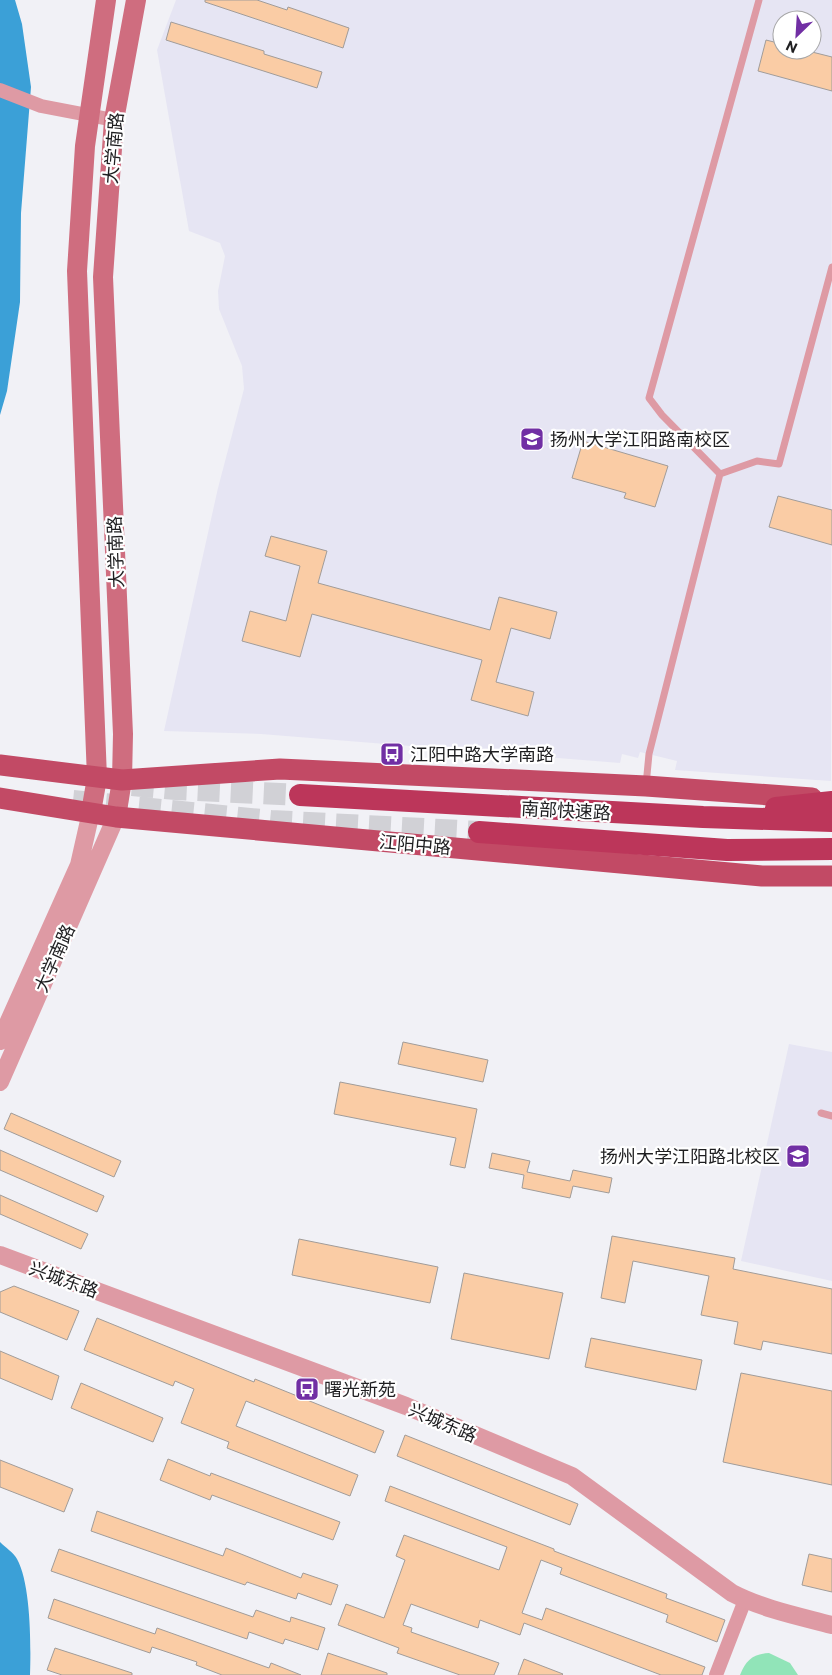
<svg xmlns="http://www.w3.org/2000/svg" width="832" height="1675" font-family="Commissioner,'Noto Sans SC',sans-serif">
<rect width="100%" height="100%" fill="#f1f1f6"/>
<path fill="#e6e5f3" fill-rule="evenodd" d="M176 0H832L831 781 675 770 677 761 640 752 638 758 622 754 620 763 261 734 164 731 218 488 244 389 242 366 219 309 218 291 225 256 220 243 189 231 157 50ZM782 20H812V50H782Z
M789 1044 832 1052V1281L741 1261Z"/>
<path fill="#91e4b8" d="M769 1653 790 1663 798 1675H740C746 1660 753 1654 769 1653Z"/>
<path fill="#3ba0d7" d="M0 0H15L22 24 31 87 21 213 20 302 7 391 0 415Z
M0 1542C5 1547 14 1553 17 1559 31 1584 31 1646 30 1675H0Z"/>
<path fill="#facca5" stroke="#a19c99" d="M205 0H257L287 10 288 7 349 28 343 48 205 2Z
M171 22 264 51V54L322 72 317 88 166 40Z
M766 40 782 44V50H804L832 57V91L758 71Z
M583 441 668 466 655 507 624 498 626 493 572 478Z
M778 496 832 510V545L769 527Z
M271 536 327 551 318 583 490 630 499 597 557 612 550 639 511 628 496 682 534 692 528 716 471 700 482 660 312 614 300 657 242 641 250 611 286 621 300 566 265 556Z
M403 1042 488 1060 483 1082 398 1064Z
M340 1082 477 1109 465 1168 450 1165 456 1138 334 1114Z
M11 1113 121 1161 114 1177 4 1129Z
M0 1150 104 1196 97 1212 0 1170Z
M492 1153 530 1161 527 1172 570 1181 573 1170 612 1178 609 1193 573 1186 570 1198 522 1188 524 1175 489 1168Z
M0 1195 88 1234 81 1249 0 1214Z
M612 1236 735 1258 733 1269 832 1289V1354L763 1341 761 1350 734 1344 738 1322 701 1315 709 1276 633 1261 625 1303 601 1298Z
M299 1239 438 1267 430 1303 292 1275Z
M464 1273 563 1293 549 1359 451 1339Z
M14 1286 79 1311 67 1340 0 1312V1292Z
M97 1318 254 1382 255 1379 384 1431 375 1453 246 1401 236 1426 358 1475 350 1496 227 1448 229 1442 181 1423 194 1389 175 1381 173 1386 84 1350Z
M591 1338 702 1360 696 1390 585 1367Z
M0 1351 59 1376 52 1400 0 1378Z
M741 1373 832 1391V1485L723 1462Z
M81 1383 163 1418 153 1442 71 1408Z
M405 1435 578 1504 570 1525 397 1456Z
M168 1459 210 1476 211 1473 340 1522 333 1540 212 1495 210 1500 160 1480Z
M0 1460 73 1489 64 1512 0 1487Z
M390 1486 554 1549V1551L667 1594 666 1598 725 1620 717 1642 666 1622 668 1615 560 1574 562 1568 541 1560 522 1613 542 1620 546 1608 705 1667 702 1675H661L524 1623 520 1635 480 1620 478 1628 411 1604 403 1625 412 1628 411 1632 499 1663 494 1675H460L397 1653 399 1648 338 1625 346 1604 384 1618 405 1560 396 1556 404 1535 499 1570 507 1547 385 1501Z
M97 1511 223 1556 226 1548 301 1578 303 1573 338 1585 331 1605 298 1593 296 1599 247 1582 245 1585 91 1531Z
M59 1549 253 1617 256 1610 290 1622 291 1617 325 1628 318 1650 285 1639 283 1644 249 1632 247 1639 51 1571Z
M809 1554 832 1559V1592L802 1585Z
M54 1599 155 1634 157 1628 269 1668 271 1663 301 1675H222L196 1665 197 1662 152 1647 150 1653 48 1618Z
M55 1648 132 1673V1675H62L47 1670Z
M328 1653 387 1673V1675H321Z
M524 1659 563 1674 562 1675H518Z"/>
<g fill="none" stroke-linecap="round" stroke-linejoin="round">
<path stroke="#d1d1d6" stroke-width="22" stroke-dasharray="22 11" stroke-linecap="butt" d="M132 785 176 789 300 795
M73 801 271 821 479 832"/>
<path stroke="#de9aa4" stroke-width="7" d="M720 474 662 415 649 398 759 0
M720 474 757 461 779 464 832 267
M646 785 649 754 720 474
M821 1113 832 1116"/>
<path stroke="#de9aa4" stroke-width="14" d="M0 90 41 106 114 120
M716 1675 745 1600"/>
<path stroke="#de9aa4" stroke-width="18" d="M0 1041 79 865 91 812
M0 1082 116 817
M0 1255 406 1406 572 1476 732 1593C763 1609 798 1616 832 1625"/>
<path stroke="#cf6d7f" stroke-width="20" d="M91 812 97 778 77 271 85 146 106 0
M116 817 122 780 123 734 103 277 114 120 136 0"/>
<path stroke="#c24a65" stroke-width="21" d="M0 765 122 780 280 769 646 786 812 798
M0 798 116 817 762 876H832"/>
<path stroke="#bc365a" stroke-width="22" d="M300 795 703 817 832 821
M776 808 832 802
M479 832 727 850 832 849"/>
</g>
<defs>
<g id="university-square" transform="scale(1.25)"><rect x="-9" y="-9" width="18" height="18" rx="4" fill="#712fa4" stroke="#fff"/><path d="M0-5L7-2L0 1L-7-2ZM-4 1L0 2.5L4 1V4Q0 6-4 4Z" fill="#fff"/></g>
<g id="bus-square" transform="scale(1.25)"><rect x="-9" y="-9" width="18" height="18" rx="4" fill="#712fa4" stroke="#fff"/><path d="M-5-6H5V4H4V6H2V4H-2V6H-4V4H-5ZM-3.5-4V0h7V-4ZM-3.5 1.2v1.5H-2V1.2ZM2 1.2v1.5H3.5V1.2Z" fill="#fff"/></g>
</defs>
<g fill-rule="evenodd">
<use href="#university-square" x="532" y="439"/>
<use href="#bus-square" x="392" y="754"/>
<use href="#university-square" x="798" y="1156"/>
<use href="#bus-square" x="307" y="1389"/>
</g>
<g text-anchor="middle" dominant-baseline="central" stroke-width="4.5" stroke-linejoin="round" paint-order="stroke">
<g font-size="18" fill="#1e1e20" stroke="#fff">
<text transform="translate(113 148) rotate(-85)">大学南路</text>
<text transform="translate(115 552) rotate(-92)">大学南路</text>
<text transform="translate(566 810) rotate(3)">南部快速路</text>
<text transform="translate(415 844) rotate(5)">江阳中路</text>
<text transform="translate(54 958) rotate(-66)">大学南路</text>
<text transform="translate(64 1279) rotate(20)">兴城东路</text>
<text transform="translate(443 1422) rotate(23)">兴城东路</text>
</g>
<g font-size="18" fill="#1e1e20" stroke="#fff" text-anchor="start">
<text x="550" y="439">扬州大学江阳路南校区</text>
<text x="410" y="754">江阳中路大学南路</text>
<text x="780" y="1156" text-anchor="end">扬州大学江阳路北校区</text>
<text x="324" y="1389">曙光新苑</text>
</g>
</g>
<g transform="translate(797 35) rotate(205)"><circle r="24" fill="#ffffff" stroke="#a5a5a6"/>
<path d="M0-4L9 19L0 12L-9 19Z" fill="#712fa4"/>
<text y="-8" font-size="14" font-weight="bold" text-anchor="middle" fill="#1e1e20">N</text>
</g>
</svg>
